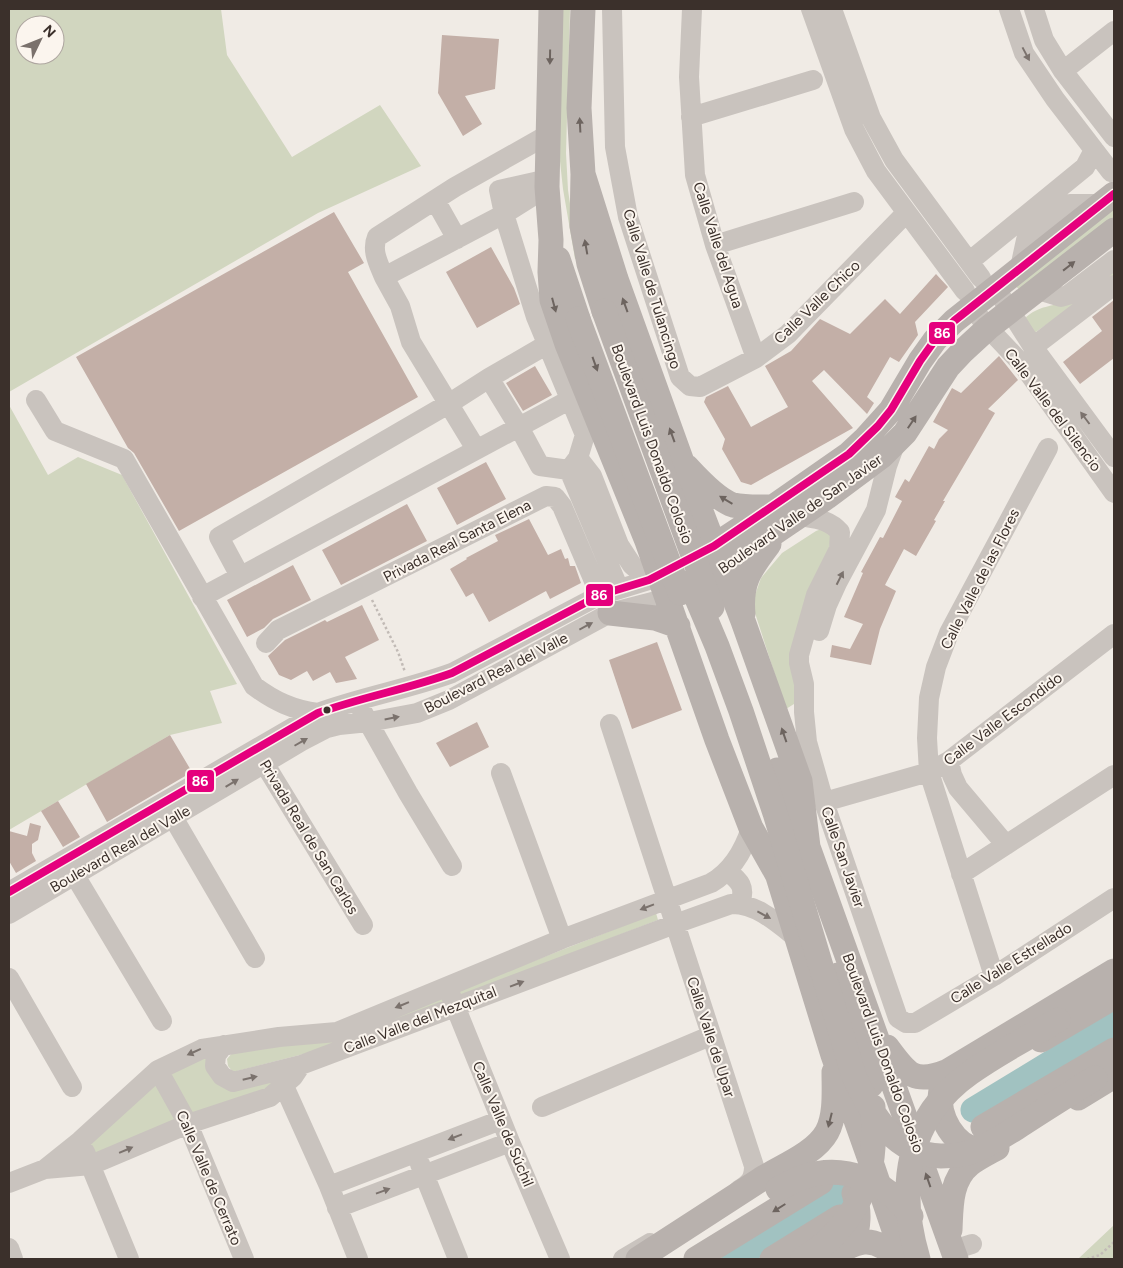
<svg xmlns="http://www.w3.org/2000/svg" width="1123" height="1268" font-family="Figtree,sans-serif">
<rect width="100%" height="100%" fill="#f0ebe5"/>
<path fill="#d1d6bf" fill-rule="evenodd" d="M9 9H221L227 55 292 157 380 105 421 166 318 213 9 392ZM25 25H55V55H25Z
M560 9H570L566 153 568 190 578 259H575L563 189 559 152Z
M1114 208V218L1020 291 1015 285Z
M1114 265V277L1033 334 1025 318C1040 305 1051 307 1068 301 1078 297 1104 273 1114 265Z
M9 405 48 475 78 457 122 475 237 684 210 691 222 723 170 735 9 830Z
M824 528 833 530 794 704 786 709 755 613V595L761 578 782 553 816 531Z
M656 913 658 920 458 997 454 992Z
M445 996V1002L327 1048 233 1072 228 1066 227 1059 233 1052Z
M212 1054V1071L280 1076 282 1082 190 1118 166 1074Z
M159 1080 178 1122 94 1160 86 1141Z
M1114 1225V1259H1078Z"/>
<g fill="none" stroke-linecap="round" stroke-linejoin="round">
<path stroke="#a1c2c1" stroke-width="25" d="M973 1110 1114 1024
M734 1259 845 1190"/>
</g>
<path fill="#c3afa7" d="M442 35 499 39 495 89 465 96 482 124 463 136 438 93Z
M334 212 364 263 348 272 418 397 179 531 134 453 128 448 76 357Z
M491 247 514 288 520 304 477 328 446 272Z
M936 274 948 287 915 322 918 335 899 362 890 357 867 397 874 403 867 414 824 370 812 381 853 428 751 485 741 482 722 449 725 439 704 402 706 397 728 386 751 427 788 407 765 366 791 351 820 319 850 334 885 299 900 314Z
M1114 300V358L1080 384 1063 362 1102 331 1092 317Z
M999 356 1018 380 988 409 995 413 943 501H945L934 520 936 521 916 556 904 549 885 585 896 591 880 629 871 665 830 657 832 645 850 649 863 624 844 617 863 573 861 572 880 537 883 538 902 501 895 497 905 479 909 482 929 446 934 449 939 439 948 430 933 422 938 413 952 388 961 393Z
M535 366 552 395 523 411 506 383Z
M486 462 506 499 457 525 437 488Z
M407 504 427 541 341 585 322 550Z
M529 519 548 555 561 549 565 559 568 558 570 566H575L581 583 550 599 546 591 489 622 473 593 466 597 450 569 467 559 466 558 498 541 495 535Z
M293 565 311 600 273 619 264 628 247 637 227 600Z
M362 605 379 640 345 657 357 679 336 683 330 672 313 681 307 671 291 680 279 675 268 656 285 640 325 620 327 622Z
M657 642 682 710 632 729 609 660Z
M477 722 489 747 450 767 436 743Z
M170 735 192 772 107 822 86 784Z
M58 801 80 837 63 847 41 811Z
M30 823 41 826 38 840 32 844V853L36 861 16 873 9 861V831L27 836Z"/>
<g fill="none" stroke-linecap="round" stroke-linejoin="round">
<path stroke="#c2bbb6" stroke-width="2.5" stroke-dasharray="2.5 2.5" stroke-linecap="butt" d="M372 600 398 652 405 672
M1087 1259 1100 1255 1114 1242"/>
<path stroke="#c9c3be" stroke-width="20" d="M612 9 615 147 628 217 680 377 690 386 700 387 756 358 788 334 906 213
M692 9 689 77 695 175 715 245 756 358
M811 9 854 129 876 171 965 291
M832 9 871 118 894 160 981 278
M1009 9 1024 53 1055 99 1111 172
M1034 9 1044 40 1063 71 1114 137
M1063 71 1114 31
M691 117 813 80
M547 187 504 214 499 190 548 179
M435 200 457 239
M715 245 854 202
M970 261 1085 167 1094 150
M1020 268 1026 240 1070 204H1101
M384 277C379 264 371 251 377 237L455 187 549 134
M995 287 1033 347 1114 457
M1038 290 1061 297 1068 295 1114 260
M971 306 988 328 1023 365 1114 493
M1033 347 1114 285
M489 378 519 427 540 466 569 470
M36 400 55 431 124 459 254 686C274 701 293 710 318 713
M476 449 411 342 400 306 384 277 504 214 536 317 585 435 578 458 569 470 619 589
M578 458 592 476 619 545 632 565 649 580
M799 516C816 519 829 519 840 532L839 549 816 595 799 655V663L804 684V712L807 742 824 802 898 1018 906 1023H915L994 976 1114 898
M240 576 219 537 450 403 489 378 558 338
M202 597 571 399
M819 631 827 605 837 583 876 510 887 466 895 444
M266 643 278 630 546 496 555 497 562 506 600 595
M362 711 408 793 452 866
M610 724C659 871 705 1019 754 1166 754 1179 750 1183 739 1190
M258 753 363 925
M949 761 952 775 958 788 1006 845
M501 773 562 939
M824 802 929 772 949 761 1114 634
M167 807 255 958
M68 864 162 1021
M727 871C740 881 746 887 740 904
M961 874 1114 775
M9 892 318 713C362 697 408 689 452 673L600 595 649 580 660 575
M9 914 302 741 327 728 339 725 369 722 417 713 449 700 610 613 668 598
M994 976 929 772 927 738 929 698 936 667 949 633 1048 448
M9 978 72 1087
M451 996 510 1142 560 1259
M224 1045 216 1055 215 1066 222 1076 233 1082 301 1065
M158 1070 188 1124 244 1259
M284 1086 329 1186 358 1259
M542 1107 710 1036
M85 1152 129 1259
M420 1164 458 1259
M45 1169 80 1141 158 1070 202 1049 279 1037 337 1032 562 939 711 883C732 871 744 850 751 828
M9 1183 45 1169 91 1165 188 1124 270 1097 293 1077 301 1065 675 924 731 904C757 903 780 925 799 940
M329 1186 501 1120
M337 1208 510 1142
M9 1248 13 1259
M953 1250 972 1244
M623 1259 650 1243"/>
<path stroke="#b8b1ad" stroke-width="25" d="M551 9 547 187 551 240 550 272 552 300 567 344 647 541 717 740 751 828 777 874
M583 9 579 108 583 174 582 226 589 264 604 311
M583 174 616 279 682 462 743 621 800 781 808 847
M558 259 578 319
M687 467C698 479 718 500 733 505 746 508 760 507 773 507
M700 554 714 546 773 507 849 454 864 440 891 410 920 361 935 340 954 321 1114 194
M710 577 724 570 734 560 827 497 882 456 905 433 948 367 963 351 988 328 1114 230
M610 613 655 618 678 626
M743 614C740 582 750 569 769 544
M777 770 808 847 956 1259
M772 857 833 1055 873 1168 904 1259
M838 975 871 1085
M1041 1040 1114 997
M887 1047C907 1074 913 1085 948 1071L1114 971
M942 1085C941 1090 940 1095 940 1100 942 1127 962 1156 992 1149
M1078 1098 1114 1076
M983 1127 1114 1050
M950 1230C951 1207 950 1180 970 1164 978 1158 988 1153 997 1148
M853 1244C859 1226 860 1211 854 1193
M638 1259C678 1233 719 1207 760 1180 780 1167 815 1154 827 1132 836 1115 834 1091 834 1072
M696 1259 821 1182
M772 1259 840 1217
M827 1259C855 1242 871 1231 898 1259"/>
<path stroke="#b8b1ad" stroke-width="25" d="M604 311 712 607
M578 319 680 593
M674 578 695 594 717 646 741 711 775 813 854 1076C871 1114 895 1155 941 1156 952 1156 964 1155 974 1151 992 1144 1008 1133 1024 1123 1047 1108 1071 1093 1095 1078
M778 1189C786 1185 794 1180 803 1177 845 1163 886 1181 911 1216
M803 1259C837 1239 863 1205 871 1165 874 1147 874 1126 873 1107
M918 1259C897 1188 906 1118 970 1073 998 1053 1029 1037 1058 1020"/>
<g stroke="#fbf5ee" stroke-width="11">
<path id="bus-1" d="M9 892 318 713C362 697 408 689 452 673L600 595 649 580 714 546 849 454 878 426 891 410 920 361 935 340 954 321 1114 194"/>
</g>
<use href="#bus-1" stroke="#e5007d" stroke-width="8"/>
</g>
<defs><path id="oneway-solid" d="M-6-.8H1V-3.2L6.5 0L1 3.2V.8H-6Z" transform="scale(1.25)"/></defs>
<g fill="#7b726d">
<use href="#oneway-solid" transform="translate(1026 54) rotate(62)"/>
<use href="#oneway-solid" transform="translate(1085 418) rotate(-127)"/>
<use href="#oneway-solid" transform="translate(840 578) rotate(-63)"/>
<use href="#oneway-solid" transform="translate(586 626) rotate(-28)"/>
<use href="#oneway-solid" transform="translate(392 718) rotate(-11)"/>
<use href="#oneway-solid" transform="translate(301 742) rotate(-30)"/>
<use href="#oneway-solid" transform="translate(232 783) rotate(-31)"/>
<use href="#oneway-solid" transform="translate(647 907) rotate(159)"/>
<use href="#oneway-solid" transform="translate(764 915) rotate(28)"/>
<use href="#oneway-solid" transform="translate(517 984) rotate(-21)"/>
<use href="#oneway-solid" transform="translate(402 1005) rotate(158)"/>
<use href="#oneway-solid" transform="translate(194 1052) rotate(156)"/>
<use href="#oneway-solid" transform="translate(250 1078) rotate(-13)"/>
<use href="#oneway-solid" transform="translate(455 1137) rotate(159)"/>
<use href="#oneway-solid" transform="translate(126 1150) rotate(-23)"/>
<use href="#oneway-solid" transform="translate(383 1191) rotate(-20)"/>
</g>
<g fill="#6d645f">
<use href="#oneway-solid" transform="translate(550 57) rotate(91)"/>
<use href="#oneway-solid" transform="translate(580 125) rotate(-93)"/>
<use href="#oneway-solid" transform="translate(586 247) rotate(-100)"/>
<use href="#oneway-solid" transform="translate(1069 266) rotate(-38)"/>
<use href="#oneway-solid" transform="translate(554 305) rotate(75)"/>
<use href="#oneway-solid" transform="translate(625 305) rotate(-110)"/>
<use href="#oneway-solid" transform="translate(595 364) rotate(70)"/>
<use href="#oneway-solid" transform="translate(912 422) rotate(-56)"/>
<use href="#oneway-solid" transform="translate(672 435) rotate(-110)"/>
<use href="#oneway-solid" transform="translate(726 500) rotate(-149)"/>
<use href="#oneway-solid" transform="translate(784 735) rotate(-109)"/>
<use href="#oneway-solid" transform="translate(830 1120) rotate(104)"/>
<use href="#oneway-solid" transform="translate(928 1180) rotate(-109)"/>
<use href="#oneway-solid" transform="translate(779 1208) rotate(148)"/>
</g>
<circle fill="#3b302b" stroke="#fbf5ee" stroke-width="2" cx="327" cy="710" r="4.5"/>
<g text-anchor="middle" dominant-baseline="central" stroke-width="4" stroke-linejoin="round" paint-order="stroke">
<g font-size="15" fill="#3b302b" stroke="#fbf5ee">
<text transform="translate(718 245) rotate(72)">Calle Valle del Agua</text>
<text transform="translate(652 289) rotate(73)">Calle Valle de Tulancingo</text>
<text transform="translate(817 302) rotate(-44)">Calle Valle Chico</text>
<text transform="translate(1053 410) rotate(53)">Calle Valle del Silencio</text>
<text transform="translate(652 444) rotate(70)">Boulevard Luis Donaldo Colosio</text>
<text transform="translate(800 514) rotate(-35)">Boulevard Valle de San Javier</text>
<text transform="translate(457 541) rotate(-27)">Privada Real Santa Elena</text>
<text transform="translate(980 579) rotate(-63)">Calle Valle de las Flores</text>
<text transform="translate(496 673) rotate(-27)">Boulevard Real del Valle</text>
<text transform="translate(1003 719) rotate(-37)">Calle Valle Escondido</text>
<text transform="translate(309 837) rotate(59)">Privada Real de San Carlos</text>
<text transform="translate(120 849) rotate(-30)">Boulevard Real del Valle</text>
<text transform="translate(843 857) rotate(71)">Calle San Javier</text>
<text transform="translate(1011 963) rotate(-32)">Calle Valle Estrellado</text>
<text transform="translate(420 1020) rotate(-21)">Calle Valle del Mezquital</text>
<text transform="translate(711 1037) rotate(72)">Calle Valle de Upar</text>
<text transform="translate(883 1053) rotate(70)">Boulevard Luis Donaldo Colosio</text>
<text transform="translate(503 1124) rotate(67)">Calle Valle de Súchil</text>
<text transform="translate(209 1178) rotate(67)">Calle Valle de Cerrato</text>
</g>
</g>
<g stroke="#fbf5ee" stroke-width="2">
<rect x="928" y="321" width="28" height="24" rx="5" fill="#e5007d"/>
<rect x="585" y="583" width="29" height="24" rx="5" fill="#e5007d"/>
<rect x="186" y="769" width="29" height="24" rx="5" fill="#e5007d"/>
</g>
<g font-size="14" text-anchor="middle" font-weight="bold" fill="#fff">
<text x="942" y="338">86</text>
<text x="599" y="600">86</text>
<text x="200" y="786">86</text>
</g>
<rect width="1123" height="1268" fill="none" stroke="#3b302b" stroke-width="20"/>
<g transform="translate(40 40) rotate(47)"><circle r="24" fill="#fbf5ee" stroke="#aea6a0"/>
<path d="M0-4L9 19L0 12L-9 19Z" fill="#7a716c"/>
<text y="-8" font-size="14" font-weight="bold" text-anchor="middle" fill="#3b302b">N</text>
</g>
</svg>
